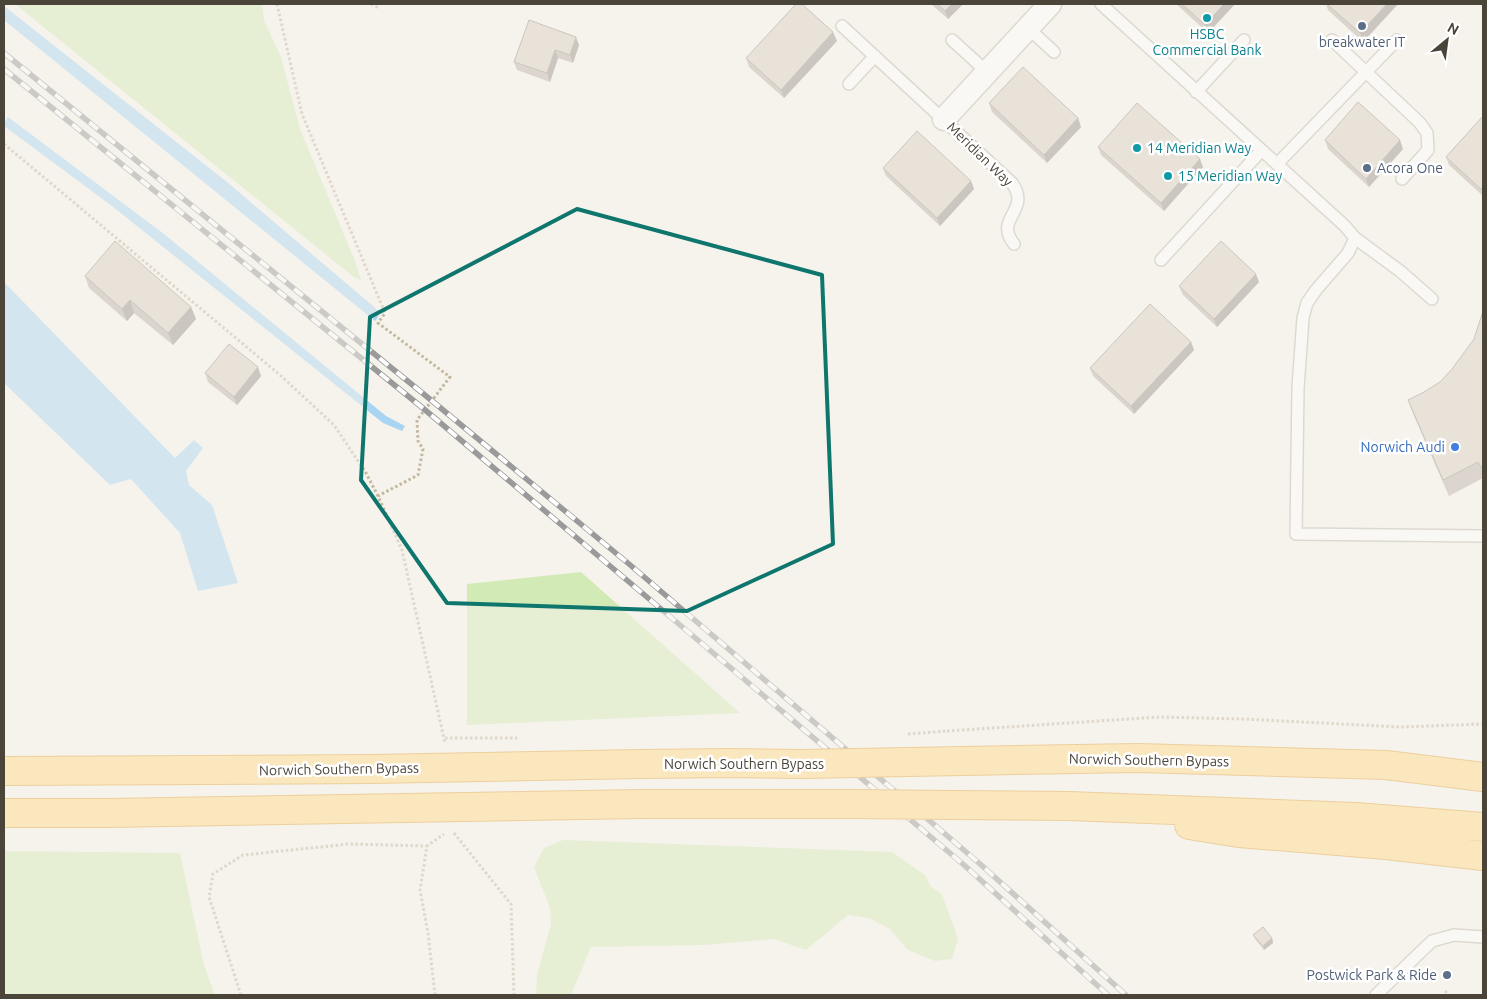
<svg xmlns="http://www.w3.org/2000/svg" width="1487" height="999" font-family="Ubuntu,sans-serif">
<rect width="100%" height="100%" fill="#f6f3ec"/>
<path fill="#d2eab5" d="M15 4H262L264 20 281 57 300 129 355 261 361 280 355 278Z
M581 572 740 713 467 725V584Z
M563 840 892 852 925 875 930 886 942 894 958 939 952 959 935 961 908 950 890 929 869 918 848 915 806 950 774 939 704 945 591 947 571 995H536L537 975 551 924 550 908 534 867 544 848Z
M4 851 180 853 204 965 215 995H4Z"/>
<path fill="#a9d4f2" d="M4 6 227 182 380 312 377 319 375 321 4 20Z
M8 117 164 234 386 416 405 426 402 431 383 423 112 206 4 126V123Z
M4 282 175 458 194 440 203 448 186 471 189 485 212 505 238 583 198 591 180 533 131 479 110 485 4 383Z"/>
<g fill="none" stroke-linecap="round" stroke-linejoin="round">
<g stroke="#c2bbae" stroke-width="14">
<path id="service" d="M1101 4 1345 226 1355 238 1348 253 1316 290 1307 303 1303 318 1298 388 1296 534 1483 536
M842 26 1012 183C1032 211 993 218 1014 244
M1028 28 1054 52
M952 40 986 71
M1332 40 1420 123 1427 133 1428 150 1402 179
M849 84 875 56
M1196 92 1244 40
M1277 164 1397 40
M1355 238 1400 271 1432 299
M1161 260 1261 151
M1376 995 1432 941 1454 935 1483 937"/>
</g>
<g stroke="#c2bbae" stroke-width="25">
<path id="minor" d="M944 119 1050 4"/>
</g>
<g stroke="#e0a43c" stroke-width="30">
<path id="trunk" d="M908 762 1138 758 1386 765 1483 777
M641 764 729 763 803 764
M642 804H852
M950 805 1069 806 1356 817 1483 827
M1189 825 1239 833 1386 845 1483 856"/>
</g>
<path stroke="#c4b79f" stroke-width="3" stroke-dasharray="2.5 2.5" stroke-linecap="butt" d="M277 4 302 114 385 313 378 323 450 377 417 420 418 441 423 449 418 475 378 496
M371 4 377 7 379 4
M4 144 280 375 334 425 366 473 378 496 402 550 445 743
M947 731 1159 717 1242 719 1401 727 1483 724
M445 738H517
M454 833 511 904 514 995
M1445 991 1449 995
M241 995 209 897 213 874 243 855 349 844 427 846
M435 995 428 933 420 890 427 846 444 834"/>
<use href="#service" stroke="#fff" stroke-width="11"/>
<use href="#minor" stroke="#fff" stroke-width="22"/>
<use href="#trunk" stroke="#ffd985" stroke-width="28"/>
<g stroke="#9a9a9a" stroke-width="5.5">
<path id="rail" d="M4 53 431 400 629 564 979 863 1126 995
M4 69 424 409 622 576 964 865 1108 995"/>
</g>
<use href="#rail" stroke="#fff" stroke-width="4" stroke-dasharray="11" stroke-linecap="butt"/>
<g stroke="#e0a43c" stroke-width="30" stroke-linecap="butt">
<path id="trunk-bridge" d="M803 764 908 762
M4 771 372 769 641 764
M852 804 950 805
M4 813H108L642 804"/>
</g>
<path stroke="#c4b79f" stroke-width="3" stroke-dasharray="2.5 2.5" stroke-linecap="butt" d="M908 734 947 731"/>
<use href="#trunk-bridge" stroke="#ffd985" stroke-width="28"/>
</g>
<path fill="#bab2a6" d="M931 4H963L948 19Z
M1176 4H1235L1208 33Z
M1326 4H1398L1363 42 1328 10Z
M529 20 579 45 573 63 558 58 550 82 517 70 514 62Z
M837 41 784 98 749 67 746 58Z
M989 103 1078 118 1081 127 1047 163 992 112Z
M1483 116V196L1449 165 1446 157Z
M1325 140 1403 149 1369 187 1328 149Z
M1098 147 1203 167 1164 211 1101 155Z
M883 168 971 181 974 189 940 226 886 176Z
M85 276 191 307 196 319 173 345 134 313 127 321 89 288Z
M1259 282 1217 327 1183 295 1179 286Z
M1483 311V478L1449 496 1414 416 1408 400 1424 392 1440 382 1452 369 1474 339Z
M1191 342 1194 350 1134 414 1093 376 1090 368Z
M205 373 261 376 237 405 208 382Z
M1253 935 1272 938 1273 943 1264 950 1255 939Z"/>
<path fill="#979187" d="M952 4H963L948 19 945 11Z
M1224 4H1235L1208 33 1205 25Z
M1387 4H1398L1363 42 1360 33Z
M833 32 837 41 784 98 781 90Z
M576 37 579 45 573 63 570 55Z
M555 50 558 58 550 82 547 73Z
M1078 118 1081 127 1047 163 1044 155Z
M1400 140 1403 149 1369 187 1366 179Z
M1200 159 1203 167 1164 211 1161 203Z
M971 181 974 189 940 226 937 218Z
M1256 274 1259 282 1217 327 1214 319Z
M130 300 134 313 127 321 122 309Z
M191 307 196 319 173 345 168 333Z
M1191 342 1194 350 1134 414 1131 406Z
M258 367 261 376 237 405 234 397Z
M1272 938 1273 943 1264 950 1263 946Z"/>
<path fill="#d8cfc1" stroke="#979187" d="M796 4H802L833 32 781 90 746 58Z
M937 4H952L945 11Z
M1182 4H1224L1205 25Z
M1327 4H1387L1360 33Z
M529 20 576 37 570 55 555 50 547 73 514 62Z
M1023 67 1078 118 1044 155 989 103Z
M1358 102 1400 140 1366 179 1325 140Z
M1137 103 1200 159 1161 203 1098 147Z
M1483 116V187L1481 189 1446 157Z
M917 131 971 181 937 218 883 168Z
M115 241 191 307 168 333 130 300 122 309 85 276Z
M1221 241 1256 274 1214 319 1179 286Z
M1150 304 1191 342 1131 406 1090 368Z
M1483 311V470L1478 462 1443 480 1408 400 1424 392 1440 382 1452 369 1474 339Z
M229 344 258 367 234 397 205 373Z
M1263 927 1272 938 1263 946 1253 935Z"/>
<path d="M0 0H1487V999H0ZM577 209 822 275 833 544 687 611 447 603 361 480 370 317Z" fill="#f6f3ec" fill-opacity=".55" fill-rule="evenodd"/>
<path fill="none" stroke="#0f766e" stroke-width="4" stroke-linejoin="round" d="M577 209 822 275 833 544 687 611 447 603 361 480 370 317Z"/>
<g fill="#0f9aa8" stroke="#fff" stroke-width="2">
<circle cx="1207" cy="18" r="5"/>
<circle cx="1137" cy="148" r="5"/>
<circle cx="1168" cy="176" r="5"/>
</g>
<g fill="#5c6f8a" stroke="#fff" stroke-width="2">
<circle cx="1362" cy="26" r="5"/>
<circle cx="1367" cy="168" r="5"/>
<circle cx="1447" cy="975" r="5"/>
</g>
<circle fill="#3f7fe0" stroke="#fff" stroke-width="2" cx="1455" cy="447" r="5"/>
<g text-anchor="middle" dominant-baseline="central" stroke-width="5" stroke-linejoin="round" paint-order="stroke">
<g font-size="14" fill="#0d838f" stroke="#fff" text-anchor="start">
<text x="1207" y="34" text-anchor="middle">HSBC<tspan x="1207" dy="16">Commercial Bank</tspan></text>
<text x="1147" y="148">14 Meridian Way</text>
<text x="1178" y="176">15 Meridian Way</text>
</g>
<g font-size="14" fill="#4e5e75" stroke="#fff">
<text x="1362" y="42">breakwater IT</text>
<text x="1377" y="168" text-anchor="start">Acora One</text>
<text x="1437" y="975" text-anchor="end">Postwick Park &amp; Ride</text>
</g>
<g font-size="14" fill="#4b4439" stroke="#fff">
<text transform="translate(980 154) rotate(44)">Meridian Way</text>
<text transform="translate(1149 760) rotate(1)">Norwich Southern Bypass</text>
<text x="744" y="764">Norwich Southern Bypass</text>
<text transform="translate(339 769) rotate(-1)">Norwich Southern Bypass</text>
</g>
<g font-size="14" fill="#366cbe" stroke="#fff" text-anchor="end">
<text x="1445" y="447">Norwich Audi</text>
</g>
</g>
<rect width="1487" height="999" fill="none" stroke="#4b4439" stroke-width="10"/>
<g transform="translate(1447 40) rotate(29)" stroke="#ffffff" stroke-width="4" paint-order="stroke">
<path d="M0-4L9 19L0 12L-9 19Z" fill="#4b4439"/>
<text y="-8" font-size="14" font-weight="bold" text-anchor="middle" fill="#4b4439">N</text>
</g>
</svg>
